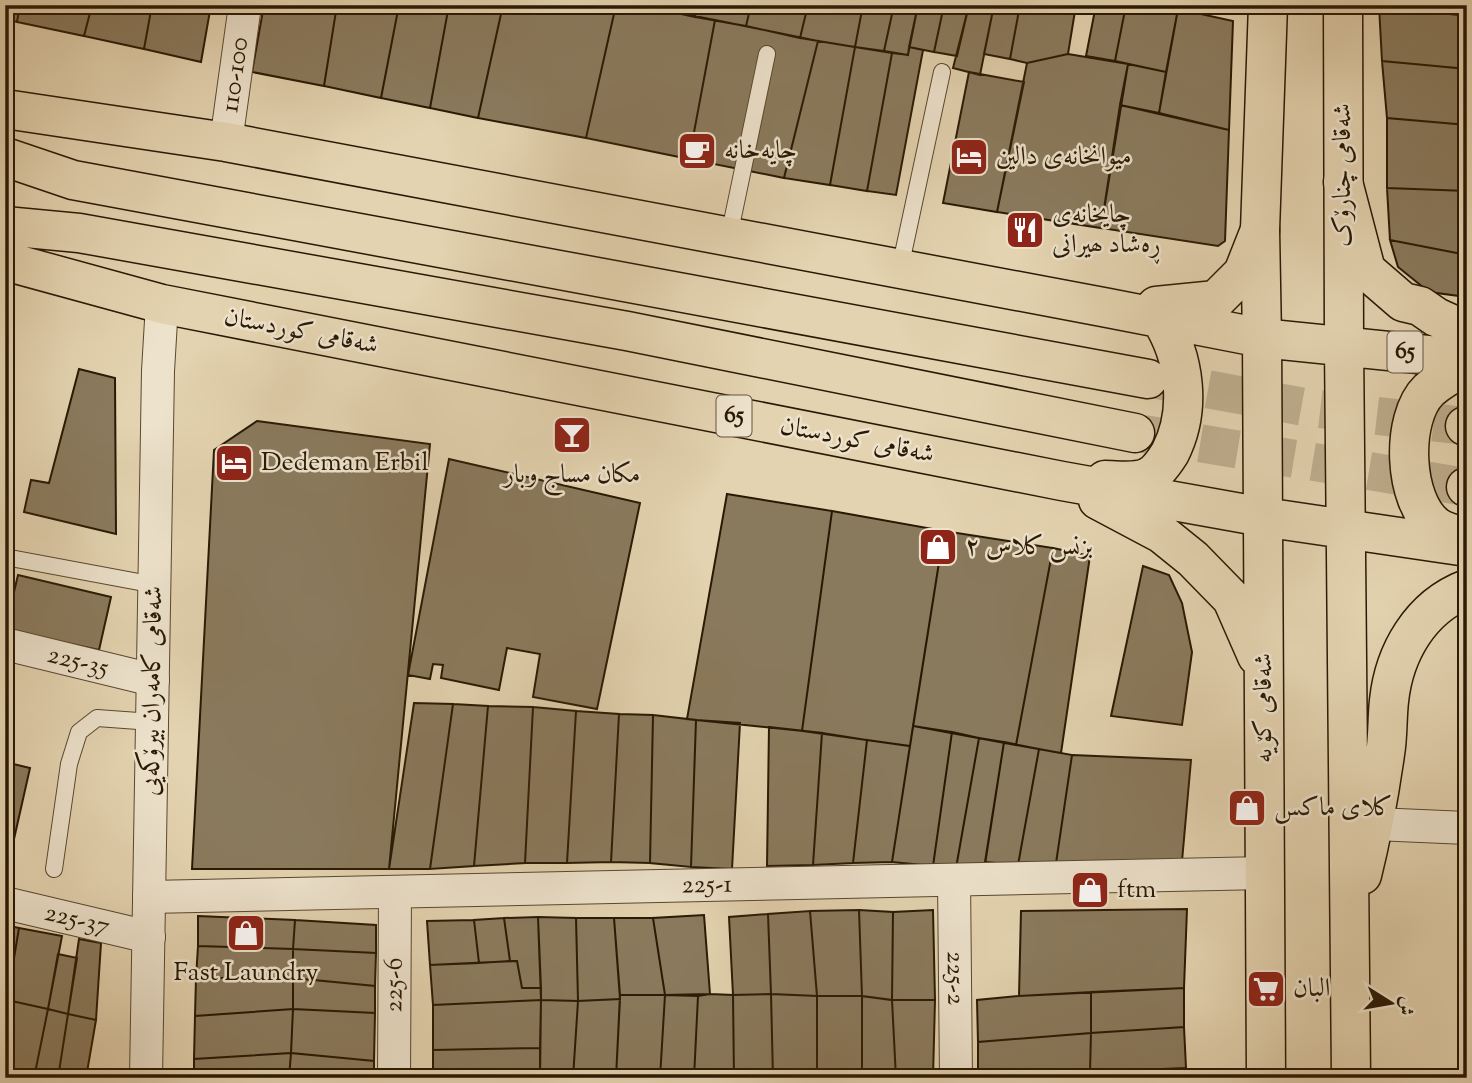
<svg xmlns="http://www.w3.org/2000/svg" width="1472" height="1083" font-family="'Sorts Mill Goudy',Amiri,serif">
<rect width="100%" height="100%" fill="#e4d3b0"/>
<filter id="stains"><feTurbulence type="fractalNoise" baseFrequency=".00286" numOctaves="4"/><feColorMatrix values="0 0 0 0 .2 0 0 0 0 .09 0 0 0 0 .02 0 0 0 .5 -.17"/></filter>
<radialGradient id="worn" r=".72"><stop offset=".6" stop-color="#630" stop-opacity="0"/><stop offset="1" stop-color="#630" stop-opacity=".3"/></radialGradient>
<path fill="#8a7a5d" stroke="#291904" stroke-width="2" d="M5 5H20L17 22 5 19Z
M20 5H92L84 36 17 22Z
M92 5H152L144 49 84 36Z
M152 5H211L201 62 144 49Z
M264 5H337L324 86 252 72Z
M337 5H399L381 98 324 86Z
M399 5H449L430 108 381 98Z
M449 5H503L478 118 430 108Z
M503 5H616L586 138 478 118Z
M616 5H639L715 20 689 159 586 138Z
M668 5H697L695 17 667 11Z
M697 5H751L746 26 695 17Z
M751 5H808L800 38 746 26Z
M808 5H863L855 47 800 38Z
M863 5H894L884 51 855 47Z
M894 5H918L908 55 884 51Z
M918 5H944L934 52 909 47Z
M944 5H969L957 56 934 52Z
M969 5H994L980 75 953 68Z
M994 5H1020L1010 59 984 54Z
M1020 5H1076L1068 54 1027 63 1010 59Z
M1096 5H1126L1115 61 1086 56Z
M1126 5H1159L1178 9 1166 72 1115 61Z
M1379 5H1467V16L1379 6Z
M1379 6 1467 16V69L1382 61Z
M1178 9 1233 21 1229 130 1159 113Z
M715 20 818 41 784 178 689 159Z
M818 41 855 47 830 185 784 178Z
M855 47 892 53 867 191 830 185Z
M909 47 923 50 896 195 867 191 892 53 908 55Z
M1068 54 1128 64 1101 228 997 212 1027 63Z
M1382 61 1467 69V125L1387 118Z
M1128 64 1166 72 1159 113 1120 105Z
M969 72 1024 82 997 212 943 203Z
M1120 105 1229 130 1225 241 1218 246 1101 228Z
M1387 118 1467 125V191L1387 188Z
M1387 188 1467 191V255L1390 240Z
M1390 240 1467 255V297L1429 292 1398 267Z
M79 369 115 378 116 534 24 512 31 480 49 483Z
M257 421 430 444 389 869H192L214 450Z
M449 459 640 503 597 709 533 697 540 654 507 648 499 690 441 678 443 665 433 664 430 679 408 675Z
M727 494 832 511 802 731 687 719Z
M832 511 944 531 910 746 802 731Z
M944 531 1053 548 1016 745 913 726Z
M1053 548 1090 556 1061 753 1016 745Z
M1143 566 1169 575 1182 603 1192 652 1182 725 1111 716Z
M18 575 111 597 99 650 5 630Z
M414 703 453 704 430 869H389Z
M453 704 488 706 474 866 430 869Z
M488 706 533 707 525 863 474 866Z
M533 707 576 711 567 863H525Z
M576 711 619 714 611 862 567 863Z
M619 714 653 715 650 863 611 862Z
M653 715 696 720 691 867 650 863Z
M696 720 740 723 732 869 691 867Z
M913 726 952 732 933 866 892 862Z
M769 727 822 733 813 865 767 866Z
M952 732 979 738 956 868 933 866Z
M822 733 867 740 853 863 813 865Z
M979 738 1004 742 984 871 956 868Z
M867 740 910 746 892 862 853 863Z
M1004 742 1039 749 1018 865 985 862Z
M1039 749 1072 755 1055 870 1018 865Z
M1072 755 1191 760 1182 861 1055 870Z
M5 762 30 768 5 879Z
M1187 909 1184 988 1019 996 1021 911Z
M859 910 893 912 892 1000 862 996Z
M859 910 862 996H817L810 911Z
M933 910 935 1000H892L893 912Z
M810 911 817 996 771 994 768 914Z
M768 914 771 994 733 995 729 917Z
M704 915 710 994 665 995 653 918Z
M198 916 295 920 293 949 198 946Z
M538 917 576 918 578 1001 541 1000Z
M538 917 541 988H522L517 961H510L504 918Z
M504 918 510 961 479 963 474 920Z
M576 918H614L620 999 578 1001Z
M614 918H653L665 995H620Z
M295 920 376 925V953L293 949Z
M474 920 479 963 430 965 427 921Z
M5 925 19 928 7 1000H5Z
M19 928 62 936 48 1009 7 1000Z
M79 939 101 943 96 1020 68 1014Z
M198 946 293 949V978H196Z
M293 949 376 953 375 986 293 978Z
M58 954 77 958 68 1014 48 1009Z
M517 961 522 988H541V1000L433 1005 430 965Z
M196 978H293V1009L195 1016Z
M293 978 375 986V1013L293 1009Z
M1184 988V1027L1091 1033V992Z
M1091 992V1033L978 1042 977 1000 1019 996Z
M710 994 733 995 734 1078H694L698 996Z
M771 994 817 996V1078H773Z
M771 994 773 1078H734L733 995Z
M620 995H665L660 1078H616Z
M665 995 698 996 694 1078H660Z
M817 996H862V1078H817Z
M862 996 892 1000 896 1078H862Z
M620 999 616 1078H573L578 1001Z
M7 1000 48 1009 34 1078H5V1013Z
M541 1000 578 1001 573 1078H540Z
M541 1000 540 1048 433 1050V1005Z
M892 1000H935L933 1078H896Z
M48 1009 68 1014 58 1078H34Z
M293 1009 291 1053 194 1059 195 1016Z
M293 1009 375 1013 374 1061 291 1053Z
M68 1014 96 1020 86 1078H58Z
M1184 1027 1186 1068 1090 1072 1091 1033Z
M1091 1033 1090 1072 978 1078V1042Z
M540 1048V1078H433V1050Z
M291 1053 289 1078H194V1059Z
M291 1053 374 1061V1078H289Z
M1186 1068V1078H1090V1072Z
M1090 1072V1078H1007Z"/>
<g fill="none" stroke-linecap="round" stroke-linejoin="round">
<path stroke="#bfae8e" stroke-width="38" stroke-dasharray="38 19" stroke-linecap="butt" d="M1152 379 1310 408 1465 426
M1144 434 1466 487"/>
<g stroke="#58482f" stroke-width="18">
<path id="service" d="M729 236 767 54
M900 268 942 72
M5 557 155 585
M54 869 69 764 79 732 97 718 152 722"/>
</g>
<g stroke="#58482f" stroke-width="34">
<g id="minor">
<path id="s1" d="M226 142 245 5"/>
<path id="s2" d="M5 644 153 680"/>
<path d="M1375 824 1467 828"/>
<path id="s3" d="M954 880 956 1078"/>
<path id="s4" d="M149 897 1265 873"/>
<path id="s5" d="M5 903 149 937"/>
<path d="M146 1078 158 371 162 304"/>
<path id="s6" d="M394 1078 395 892"/>
</g>
</g>
<g stroke="#291904" stroke-width="41">
<path id="primary" d="M1343 5 1344 345
M1262 338 1260 230 1268 5"/>
</g>
<g stroke="#291904" stroke-width="41">
<path id="trunk" d="M5 109 226 142 1108 308 1262 338 1467 359
M5 157 73 180 1148 379
M1343 182 1366 270 1403 302 1420 306 1436 317 1467 331
M5 226 79 233 627 331 1135 433
M5 261 162 304 1062 481 1263 517 1467 547
M1156 306 1216 300 1243 273 1260 230
M1262 338 1266 1078
M1344 345 1351 1078
M1467 367C1455 372 1439 381 1429 390 1400 418 1403 502 1436 526 1444 532 1458 535 1467 538
M1465 426H1467
M1105 480C1118 480 1136 483 1148 477 1157 473 1165 461 1170 453 1192 410 1185 357 1160 318
M1466 487H1467
M1098 500 1162 534 1193 559 1232 599 1257 656
M1362 875C1372 835 1379 796 1385 754 1388 737 1387 719 1389 701 1394 653 1420 607 1467 589"/>
</g>
<use href="#service" stroke="#ede2cc" stroke-width="16"/>
<use href="#minor" stroke="#ede2cc" stroke-width="32"/>
<use href="#primary" stroke="#e4d3b0" stroke-width="38"/>
<use href="#trunk" stroke="#e4d3b0" stroke-width="38"/>
</g>
<defs>
<g id="cafe-square" transform="scale(2.0125)"><rect x="-9" y="-9" width="18" height="18" rx="4" fill="#8f2418" stroke="#ede2cc"/><path d="M-5.5-4.5H6V0H3Q3 3.5 0 3.5H-2.5Q-5.5 3.5-5.5 0ZM3-3.2v2h1.7v-2ZM-6 4.5H4V6H-6Z" fill="#fff"/></g>
<g id="hotel-square" transform="scale(2.0125)"><rect x="-9" y="-9" width="18" height="18" rx="4" fill="#8f2418" stroke="#ede2cc"/><path d="M-6-4.5h1.5V1H6V5H4.5V3h-9V5H-6ZM-4 0a1.8 1.8 0 1 1 3.6 0ZM.5 0V-2.5h3Q6-2.5 6 0Z" fill="#fff"/></g>
<g id="restaurant-square" transform="scale(2.0125)"><rect x="-9" y="-9" width="18" height="18" rx="4" fill="#8f2418" stroke="#ede2cc"/><path d="M-5-6h1v4h1v-4h1v4h1v-4h1v5L-1.5 .5V6h-2V.5L-5-1ZM5-6V6H3V1.5H1.5Q1.5-4 5-6Z" fill="#fff"/></g>
<g id="bar-square" transform="scale(2.0125)"><rect x="-9" y="-9" width="18" height="18" rx="4" fill="#8f2418" stroke="#ede2cc"/><path d="M-6-5H6L.8 .8V4.5H3.5V6h-7V4.5H-.8V.8Z" fill="#fff"/></g>
<g id="shop-square" transform="scale(2.0125)"><rect x="-9" y="-9" width="18" height="18" rx="4" fill="#8f2418" stroke="#ede2cc"/><path d="M-5-2.5h2.3a2.7 3.5 0 0 1 5.4 0H5L5.5 6h-11ZM-1.5-2.5h3a1.5 2.3 0 0 0-3 0Z" fill="#fff"/></g>
<g id="supermarket-square" transform="scale(2.0125)"><rect x="-9" y="-9" width="18" height="18" rx="4" fill="#8f2418" stroke="#ede2cc"/><path d="M-6-5.5h2.5l.6 2H6L4.5 2H-2.5L-4.4-4H-6ZM-1.5 3.2a1.3 1.3 0 1 0 .1 0ZM3 3.2a1.3 1.3 0 1 0 .1 0Z" fill="#fff"/></g>
</defs>
<g fill-rule="evenodd">
<use href="#cafe-square" x="697" y="151"/>
<use href="#hotel-square" x="969" y="157"/>
<use href="#restaurant-square" x="1025" y="230"/>
<use href="#bar-square" x="572" y="435"/>
<use href="#hotel-square" x="234" y="463"/>
<use href="#shop-square" x="938" y="547"/>
<use href="#shop-square" x="1247" y="808"/>
<use href="#shop-square" x="1090" y="890"/>
<use href="#shop-square" x="246" y="933"/>
<use href="#supermarket-square" x="1266" y="989"/>
</g>
<g text-anchor="middle" dominant-baseline="central" stroke-width="5" stroke-linejoin="round" paint-order="stroke">
<g fill="#ede2cc" stroke="#645540" stroke-width="2">
<rect x="1387.5" y="331.5" width="35" height="41" rx="5"/>
<rect x="716.5" y="395.5" width="35" height="41" rx="5"/>
</g>
<g font-size="24" font-weight="bold" fill="#291904">
<text x="1405" y="352">65</text>
<text x="734" y="416">65</text>
</g>
<g font-size="26" fill="#291904" stroke="#ede2cc">
<text stroke="none"><textPath href="#s1" startOffset="68">110-100</textPath></text>
<text transform="translate(1343 175) rotate(-90)">شەقامی چنارۆک</text>
<text transform="translate(301 332) rotate(11)">شەقامی کوردستان</text>
<text transform="translate(857 441) rotate(11)">شەقامی کوردستان</text>
<text stroke="none"><textPath href="#s2" startOffset="75">225-35</textPath></text>
<text transform="translate(153 691) rotate(-89)">شه‌قامی كامەران بیرۆكەیی</text>
<text transform="translate(1264 708) rotate(-90)">شەقامی کۆیە</text>
<text stroke="none"><textPath href="#s4" startOffset="558">225-1</textPath></text>
<text stroke="none"><textPath href="#s5" startOffset="74">225-37</textPath></text>
<text stroke="none"><textPath href="#s3" startOffset="98">225-2</textPath></text>
<text stroke="none"><textPath href="#s6" startOffset="93">225-6</textPath></text>
</g>
<g font-size="26" fill="#291904" stroke="#ede2cc" text-anchor="start">
<text x="724" y="151">چایەخانە</text>
<text x="996" y="157">میوانخانەی دالین</text>
<text x="1052" y="215">چایخانەی<tspan x="1052" dy="30">ڕەشاد ھیرانی</tspan></text>
<text x="261" y="463">Dedeman Erbil</text>
<text x="572" y="475" text-anchor="middle">مكان مساج وبار</text>
<text x="965" y="547">بزنس کلاس ٢</text>
<text x="1274" y="808">كلای ماكس</text>
<text x="1117" y="890">ftm</text>
<text x="246" y="973" text-anchor="middle">Fast Laundry</text>
<text x="1293" y="989">البان</text>
</g>
</g>
<rect width="1472" height="1083" fill="none" stroke="#e4d3b0" stroke-width="28"/>
<rect x="7" y="7" width="1458" height="1069" fill="none" stroke="#291904" stroke-width="3.5"/>
<rect x="14" y="14" width="1444" height="1055" fill="none" stroke="#291904" stroke-width="2"/>
<g transform="translate(1391 1003) rotate(101)" stroke="#ede2cc" stroke-width="5" paint-order="stroke">
<path d="M0-5L12 26L0 18L-12 26Z" fill="#291904"/>
<text y="-10" font-size="19" font-weight="bold" text-anchor="middle" fill="#291904">ش</text>
</g>
<rect width="100%" height="100%" filter="url(#stains)"/>
<rect width="100%" height="100%" fill="url(#worn)"/>
</svg>
